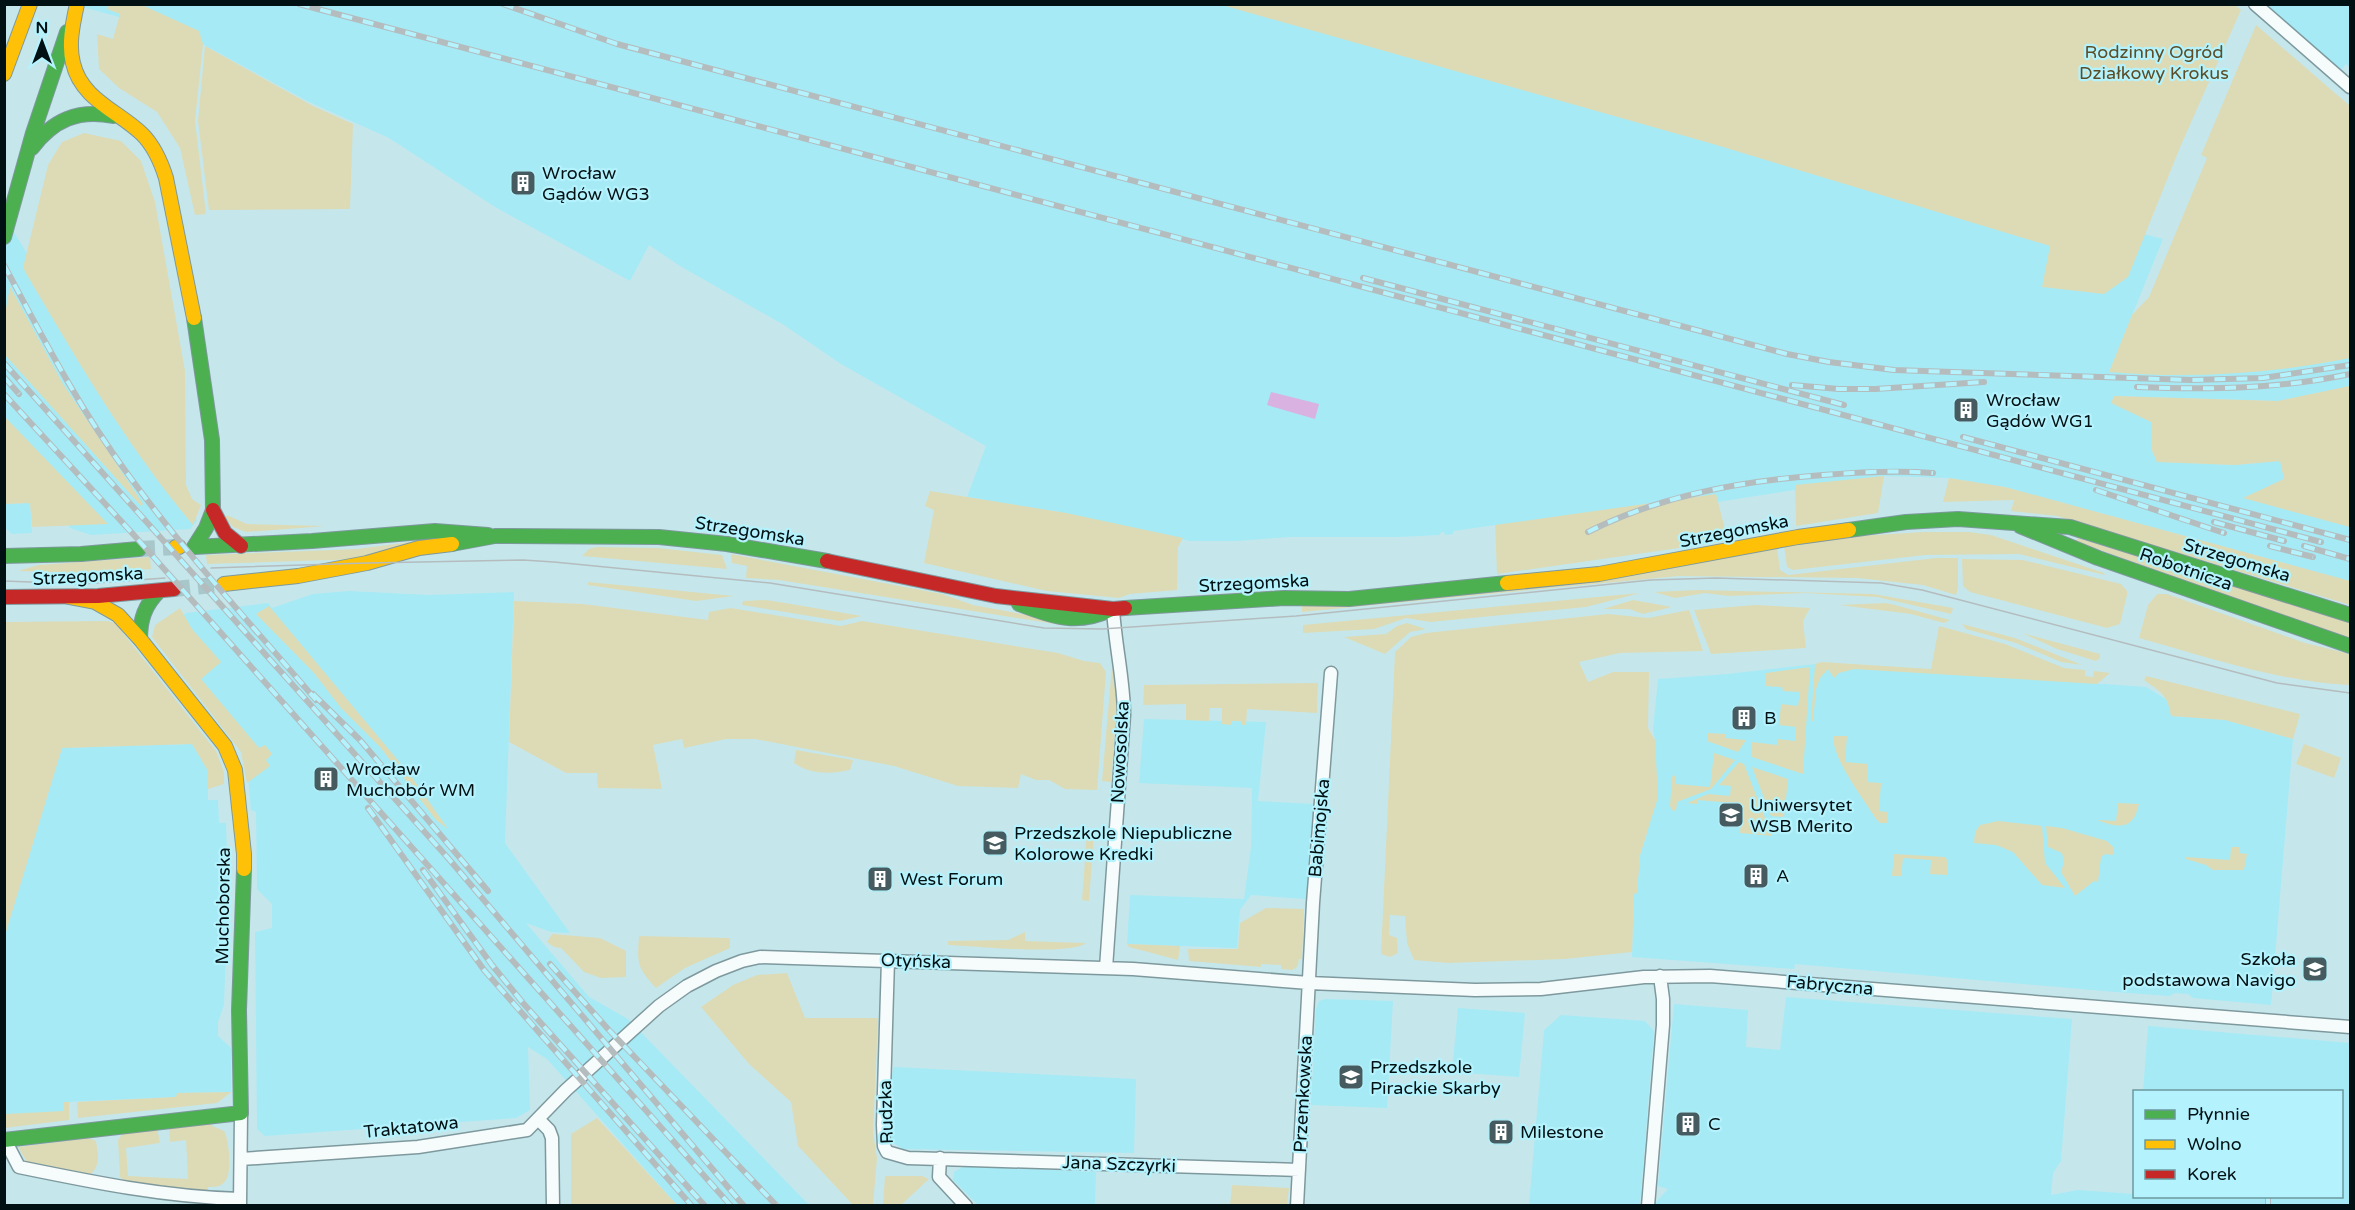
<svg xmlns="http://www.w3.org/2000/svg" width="2355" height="1210" font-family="'Varela Round',sans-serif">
<rect width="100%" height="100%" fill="#c5e7ec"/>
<path fill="#a6eaf5" d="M1426 4 1579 78 1854 158 2163 239 2109 372 2207 374 2276 369 2350 358V386L2278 401 2114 396 2151 422V448L2157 462 2235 465 2280 461 2284 479 2244 498 2350 527V581L2005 487 1949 478 1884 476 1711 503 1495 525 1453 531V534L1445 535 1444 532 1440 533V535L1398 537H1289L1237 541H1190L1066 513 967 497 986 446 841 364 784 325 680 266 649 245 630 281 495 207 389 138 307 101 204 45 160 28 75 5Z
M2263 5H2350V68L2346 64 2339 73Z
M4 216 128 418 186 499 197 521 190 529 91 535 70 528 36 477 5 445Z
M30 503 32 533 12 534 5 528V504Z
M349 591 428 595 514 592 505 843 570 933 551 932 526 923 589 997 628 1019 809 1205H677L547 1059 528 1047 530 1110 516 1118 265 1136 257 1129 255 932 272 928V904L257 889 256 812 251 810 246 754 157 639 186 613 268 603 272 608 313 594Z
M1815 664 2146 687 2169 701 2171 716 2225 720 2293 739 2271 1005 2193 998 2188 994 2175 993 2169 996 2115 992 1795 964 1794 969 1632 957 1634 893H1637L1640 855 1647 834 1655 740 1653 730 1658 679 1727 674Z
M1144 719 1266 722 1258 801 1314 804 1306 899 1251 895 1240 910 1237 948 1127 944 1130 895 1244 899 1251 847 1252 788 1139 783Z
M193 744 208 771V800H218L219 823H226L228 892 224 1005 218 1022V1036L231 1048V1092L177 1093V1097L65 1102V1111L5 1115V935L62 748Z
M1786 997 2072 1019 2061 1161 2053 1173 2051 1195 2078 1190 2134 1194V1191V1196H2342V1092L2143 1091 2148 1026 2350 1043V1205H1656V1202L1668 1189 1658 1186 1674 1004 1748 1010 1746 1047 1780 1050Z
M1326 999 1393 1001 1387 1108 1311 1105 1316 1009 1319 1001Z
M1458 1008 1525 1013 1519 1077 1452 1072Z
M1561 1015 1645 1021 1654 1031 1640 1205H1529L1544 1030Z
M894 1067 1136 1079 1134 1153 903 1149 889 1140V1085Z
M965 1166 1096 1172 1095 1205H978L953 1180 954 1172Z"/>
<path fill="#dcdbb6" d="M2234 4 2241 10 2181 145 2128 277 2104 294 2042 287 2050 246 1713 144 1222 5Z
M109 5H142L199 31 203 44 195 121 206 214 195 215 180 148 157 112 119 88 99 69 97 34 113 39 120 14 107 9Z
M2256 25 2350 106V358C2272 374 2188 379 2109 372L2132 315 2149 297 2207 158 2201 155Z
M205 46 313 106 353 124 350 209 209 210 198 121Z
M84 133 121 141 141 161 155 202 185 371 186 485 192 499 201 505 193 525C126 445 75 357 23 268L48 165 62 142Z
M10 287 63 384 143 504 141 506 5 355V313Z
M2350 386V527L2243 498 2284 479 2280 461 2235 465 2157 462 2151 448V422L2111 403 2114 396 2278 401Z
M5 417 108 524 32 527 30 503 5 504Z
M1884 476 1878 513 1796 526 1795 485Z
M1949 478 2005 487 2350 581V605L2057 516 2011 511 2014 500 1943 502Z
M930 491 1066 513 1183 538 1178 547 1177 590 1130 594 1119 598 1047 591 924 563 934 510 925 506Z
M1716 494 1728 541 1497 574 1495 525Z
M224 516H229L247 524 326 526 246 532 233 527Z
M1923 532H1969L1991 535 2104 573 2105 575 2019 554 1925 555 1793 570 1787 567 1784 546 1859 536Z
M456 536 361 559 207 564 206 555 357 549Z
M2078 538 2350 622V640L2075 541Z
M597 547 658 548 722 555 727 569 582 556 589 549Z
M1777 547 1780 570 1788 575 1936 558H1958V588L1956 595 1923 585 1857 578 1679 576 1302 612V606Z
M731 554 942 594 973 605 1027 615 1061 625 779 580 746 578 747 566 732 563Z
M150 557 151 569 85 573 18 571 38 565Z
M1962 559 2023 560 2121 584 2127 591V595L2120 624 2107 628 1970 592 1963 586Z
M588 582 734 596 696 601 588 585Z
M1697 590 1873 594 1953 608 1951 614 1877 597 1805 593 1729 596 1705 593 1675 598 1654 592Z
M1640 593 1586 607 1430 622 1406 618 1374 629 1303 633V625Z
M2157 594H2167L2305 643 2350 654V685C2279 682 2208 657 2139 638L2148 605Z
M765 600 773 601 862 616 840 621 742 605 743 601Z
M1633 600 1672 607 1643 614 1629 609H1603Z
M514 601 583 604 708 620 709 612 731 608 841 626 862 621 1058 653 1084 661 1100 663 1106 672 1097 790 1065 789 1049 780H1036L1021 774 1018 788 958 786 894 766 755 739H726L684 748 682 739 653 745 662 789 598 788 597 773H566L509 742Z
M1886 603 1895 605 1950 620 1944 623 1911 614 1839 605Z
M1755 605 1810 608 1803 621 1806 648 1711 654 1694 610Z
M269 606 411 776 448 829 436 820 380 747 341 708 314 673 256 614Z
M180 608 192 629 221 662 201 679 259 748 265 745 272 754 266 760 270 766 247 783 241 752 152 637 155 625Z
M1689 610 1703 651 1620 653 1579 662 1588 682 1613 672H1649L1648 728 1655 740 1658 797 1640 855 1637 893 1634 894 1632 952 1565 959 1448 963 1414 960 1407 943 1405 916 1390 915 1389 935 1397 938 1398 953 1390 957 1381 954 1395 652 1411 637 1426 633 1608 614 1648 618Z
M107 621 115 623 216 751 224 772V784L208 789V771L192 744 62 748 5 935V622Z
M1407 623 1426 629 1410 632 1385 654 1344 637 1386 634 1397 626Z
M1962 624 2015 638 2082 665 2061 662 2016 643 1966 629Z
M1939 626 2005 644 2064 668 2085 670V676L2093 677 2094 671 2110 673 2097 684 1854 669 1839 673 1834 678 1828 669 1820 678 1816 689 1813 721H1811L1815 664 1822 662 1931 669Z
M2022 633 2100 654V658L2096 661 2057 649Z
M1112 666 1117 705 1111 782 1102 781Z
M1810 667 1803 774 1752 757V742L1777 745 1778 739 1795 741 1796 727 1779 725 1781 704 1798 706 1800 692 1783 691 1782 687 1765 686 1766 673Z
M2146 676 2300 714 2293 739 2225 720 2171 716C2168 695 2161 692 2144 680Z
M1318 683 1317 713 1247 709 1246 725H1241V721H1232L1231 725 1222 724V708H1210L1209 721 1186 720V704L1143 705 1144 685Z
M1708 733 1725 734V738L1746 740 1738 752 1707 741Z
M1833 736H1847L1845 762 1868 764 1867 782 1881 783 1879 811 1888 812 1887 823H1880L1876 819C1863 798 1833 760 1833 736Z
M2304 744 2341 758 2334 778 2296 764Z
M796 750 853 760 850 770C831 774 811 775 794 763Z
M1714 753 1735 760 1711 789 1677 802 1676 811 1672 810 1670 806 1672 777 1675 775V784L1710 787Z
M1739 762 1744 764 1772 836 1740 833 1742 804 1698 800 1697 804 1687 803 1708 794 1730 796 1731 786 1719 785Z
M1752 767 1788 779 1784 817 1771 816Z
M2118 803 2139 804C2133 831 2119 828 2097 820L2116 821Z
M1998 821 2042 826 2045 863 2065 888 2042 885 2013 852 1996 845 1974 843 1975 832 1980 825Z
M2046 826 2062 828 2107 841 2113 847 2114 855 2105 854 2101 857 2098 882 2094 881 2075 896 2061 872 2064 862 2062 853 2048 847Z
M1087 833H1094L1089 901 1082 900Z
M2231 847H2239V853L2247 854 2244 870H2213L2206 865 2186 859V857L2230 860Z
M1894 854 1945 857 1948 861 1947 875 1930 874 1931 860 1903 858 1901 876H1892Z
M1266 908 1304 909 1302 959H1299L1298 965 1295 970 1294 967 1293 970 1281 969V965L1261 964V967L1189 961 1188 949H1238L1240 923Z
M1025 932V941L1086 943C1070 956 973 946 948 945V941L1008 940Z
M552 934 600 938 626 951V977L601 978 584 972 561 948 554 947 547 942Z
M639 936 730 938V948L685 968 656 988C637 967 637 964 639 936Z
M1127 944 1180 946 1178 960 1129 947Z
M787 973 805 1018H878L873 1133 877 1158 873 1205H853L798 1146 791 1102 749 1064 701 1007 733 985 757 975Z
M231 1092 217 1103 78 1118 77 1102 176 1097 177 1093Z
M64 1102H69V1120L5 1128V1114L64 1111Z
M597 1118 677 1205H571V1134Z
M212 1122V1126L224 1131C229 1138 232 1172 226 1180 222 1187 215 1187 208 1187V1191C190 1190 130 1188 120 1177L118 1140 123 1133 157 1128 160 1143 126 1148 128 1176 188 1179 186 1140 170 1142 169 1127Z
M89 1138 96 1141C98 1154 101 1164 91 1174L27 1162 18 1147Z
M885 1176H922L929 1179 901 1205H883Z
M1232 1185 1289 1188 1287 1205H1230Z"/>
<path fill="#d9b2e2" d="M1271 392 1319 404 1315 419 1267 405Z"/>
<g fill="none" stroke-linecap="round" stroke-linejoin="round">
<path stroke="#a7c7cb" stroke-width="16" stroke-dasharray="16 8" stroke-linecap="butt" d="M139 549 176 547
M174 589 224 584"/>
<g stroke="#7e999d" stroke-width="15">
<path id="street" d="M2255 4 2350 87
M888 960 883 1125 884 1146 887 1152 908 1158 1299 1170
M1106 968 1124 715C1124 681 1115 644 1113 609
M539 1120 549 1130 552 1138 553 1206
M5 1140 19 1167C92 1182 165 1197 240 1199
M940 1158 939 1177 966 1206
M241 1159 418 1147 527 1130 566 1090 659 1006 687 986 716 971 742 961 760 957 1133 969 1309 983 1475 990 1541 989 1644 977 1710 976 2350 1027
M240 1204 241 1113
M1297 1206 1313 903 1331 673
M1648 1206 1663 1025V999L1660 976"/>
</g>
<g stroke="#7e999d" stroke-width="16">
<path id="fast" d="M32 148C53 120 78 109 113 116
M4 237 33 133 67 32
M194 318 212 440 213 510 206 528 194 547
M2020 526 2098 558 2350 646
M1849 530 1906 522 1958 519 2070 527 2350 615
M452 544 495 536 659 537 727 544 827 561
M194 547 312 541 435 531 488 535
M4 556 81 554 139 549
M1019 604C1054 617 1077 626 1112 609
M1125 608 1284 598 1349 599 1507 583
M140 639C140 619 145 605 159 591
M4 1140 241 1113 239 1010 244 869"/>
</g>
<g stroke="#7e999d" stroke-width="16">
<path id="slow" d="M77 4C73 23 68 44 73 63 81 99 118 111 142 134 154 146 161 162 166 178L194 318
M4 74 30 4
M176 547H179
M1507 583 1599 574 1798 537 1849 530
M224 584 298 576 367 563 419 548 452 544
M69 597 95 602 118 615 140 639 225 746 235 770 244 854V869"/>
</g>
<g stroke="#7e999d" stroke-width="16">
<path id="jam" d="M213 510 225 533 241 546
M827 561 996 596 1113 609 1125 608
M4 597 98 596 174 589"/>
</g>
<use href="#street" stroke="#f6fbfc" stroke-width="12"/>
<use href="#fast" stroke="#4caf50" stroke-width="14"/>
<use href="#slow" stroke="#ffc107" stroke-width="14"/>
<use href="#jam" stroke="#c62828" stroke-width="14"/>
<path stroke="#b4bcbe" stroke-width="1.5" d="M211 568 367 563 523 560 554 562 770 583 1044 628 1102 629 1296 616 1651 580 1716 578 1850 582 1881 583 1922 590 2277 683 2350 693
M4 581 82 584 165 578"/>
<g stroke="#b4bcbe" stroke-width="6">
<path id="rail" d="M299 4 2321 542
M503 4 617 44 1787 354 1829 362 1894 370 2191 380 2263 378 2350 365
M4 265C42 336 79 408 127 473 185 553 252 625 316 700
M1363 278 1844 405
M4 363 448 858 744 1206
M4 377 19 394
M1792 385 1839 389H1875L1984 382
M2137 387C2209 390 2279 389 2350 374
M4 394 133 534 731 1206
M1963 437 2350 540
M2096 490 2224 533
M2214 522 2284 541
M1588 532C1661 495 1742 481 1823 475 1860 472 1896 470 1933 473
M2270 546 2313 557
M2304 546 2350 559
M313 694 360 740 488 891
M368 808 484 970 692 1206
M423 870 492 965 523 1003 705 1206
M550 964 608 1029 777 1206
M2268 1206V1196"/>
</g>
<use href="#rail" stroke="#b4f3fd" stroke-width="4" stroke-dasharray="11" stroke-linecap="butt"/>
</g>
<defs>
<g id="building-square" transform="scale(1.35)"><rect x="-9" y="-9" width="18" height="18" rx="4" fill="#455b5f" stroke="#b4f3fd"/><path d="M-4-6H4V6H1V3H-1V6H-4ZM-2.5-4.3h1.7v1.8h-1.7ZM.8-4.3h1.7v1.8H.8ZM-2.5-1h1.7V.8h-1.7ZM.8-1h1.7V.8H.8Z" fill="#fff"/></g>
<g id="university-square" transform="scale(1.35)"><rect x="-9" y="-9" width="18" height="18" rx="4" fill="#455b5f" stroke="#b4f3fd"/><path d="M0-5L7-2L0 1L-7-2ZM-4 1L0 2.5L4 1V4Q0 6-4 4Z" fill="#fff"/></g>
<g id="school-square" transform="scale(1.35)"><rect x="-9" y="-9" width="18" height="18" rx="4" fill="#455b5f" stroke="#b4f3fd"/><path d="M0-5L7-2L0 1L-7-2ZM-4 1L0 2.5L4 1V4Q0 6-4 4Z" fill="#fff"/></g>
</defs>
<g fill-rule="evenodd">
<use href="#building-square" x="523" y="183"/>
<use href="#building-square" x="1966" y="410"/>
<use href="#building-square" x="1744" y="718"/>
<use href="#building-square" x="326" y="779"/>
<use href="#university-square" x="1731" y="815"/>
<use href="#school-square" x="995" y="843"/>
<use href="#building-square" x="1756" y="876"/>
<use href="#building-square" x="880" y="879"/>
<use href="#school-square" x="2315" y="969"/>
<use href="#school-square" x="1351" y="1077"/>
<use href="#building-square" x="1688" y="1124"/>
<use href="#building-square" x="1501" y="1132"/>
</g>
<g text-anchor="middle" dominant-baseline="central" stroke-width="4.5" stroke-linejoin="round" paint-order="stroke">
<g font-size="18" fill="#5c4d26" stroke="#b4f3fd">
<text x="2154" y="52">Rodzinny Ogród<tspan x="2154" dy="21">Działkowy Krokus</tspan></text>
</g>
<g font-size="18" fill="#001013" stroke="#b4f3fd" text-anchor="start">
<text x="542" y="173">Wrocław<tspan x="542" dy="21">Gądów WG3</tspan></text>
<text x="1986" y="400">Wrocław<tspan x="1986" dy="21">Gądów WG1</tspan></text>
<text x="1764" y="718">B</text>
<text x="346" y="769">Wrocław<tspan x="346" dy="21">Muchobór WM</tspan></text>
<text x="1750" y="805">Uniwersytet<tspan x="1750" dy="21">WSB Merito</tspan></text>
<text x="1014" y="833">Przedszkole Niepubliczne<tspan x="1014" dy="21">Kolorowe Kredki</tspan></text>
<text x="1776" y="876">A</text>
<text x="900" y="879">West Forum</text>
<text x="2296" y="959" text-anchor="end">Szkoła<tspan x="2296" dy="21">podstawowa Navigo</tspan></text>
<text x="1370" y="1067">Przedszkole<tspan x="1370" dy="21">Pirackie Skarby</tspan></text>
<text x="1708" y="1124">C</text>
<text x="1520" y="1132">Milestone</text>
</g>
<g font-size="18" fill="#001013" stroke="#b4f3fd">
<text transform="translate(750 531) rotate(9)">Strzegomska</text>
<text transform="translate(1734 531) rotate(-11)">Strzegomska</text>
<text transform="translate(2237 560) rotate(17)">Strzegomska</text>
<text transform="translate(2186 569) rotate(19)">Robotnicza</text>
<text transform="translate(88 576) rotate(-3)">Strzegomska</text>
<text transform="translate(1254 583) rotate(-3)">Strzegomska</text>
<text transform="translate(1120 752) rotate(-87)">Nowosolska</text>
<text transform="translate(1319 828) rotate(-85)">Babimojska</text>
<text transform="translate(223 906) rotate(-89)">Muchoborska</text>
<text transform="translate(916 961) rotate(2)">Otyńska</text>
<text transform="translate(1830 985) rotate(5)">Fabryczna</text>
<text transform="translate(1303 1094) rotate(-87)">Przemkowska</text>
<text transform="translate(886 1112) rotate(-92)">Rudzka</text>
<text transform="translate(411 1127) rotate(-6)">Traktatowa</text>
<text transform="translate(1119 1164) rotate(2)">Jana Szczyrki</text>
</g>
</g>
<rect width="2355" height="1210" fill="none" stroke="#001013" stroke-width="12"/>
<rect x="2133" y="1090" width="210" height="108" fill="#b4f3fd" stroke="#6c989f" stroke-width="1.5"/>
<rect x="2145" y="1110" width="30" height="9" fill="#4caf50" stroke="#6c989f" stroke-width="1.5"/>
<text x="2187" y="1120" font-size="18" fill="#001013">Płynnie</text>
<rect x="2145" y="1140" width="30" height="9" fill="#ffc107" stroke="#6c989f" stroke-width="1.5"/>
<text x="2187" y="1150" font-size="18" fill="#001013">Wolno</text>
<rect x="2145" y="1170" width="30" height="9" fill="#c62828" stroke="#6c989f" stroke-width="1.5"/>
<text x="2187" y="1180" font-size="18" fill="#001013">Korek</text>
<g transform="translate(42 42)" stroke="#b4f3fd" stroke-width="4.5" paint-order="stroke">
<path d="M0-4.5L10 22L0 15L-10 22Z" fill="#001013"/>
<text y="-9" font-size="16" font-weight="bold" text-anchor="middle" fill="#001013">N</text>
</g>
</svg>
